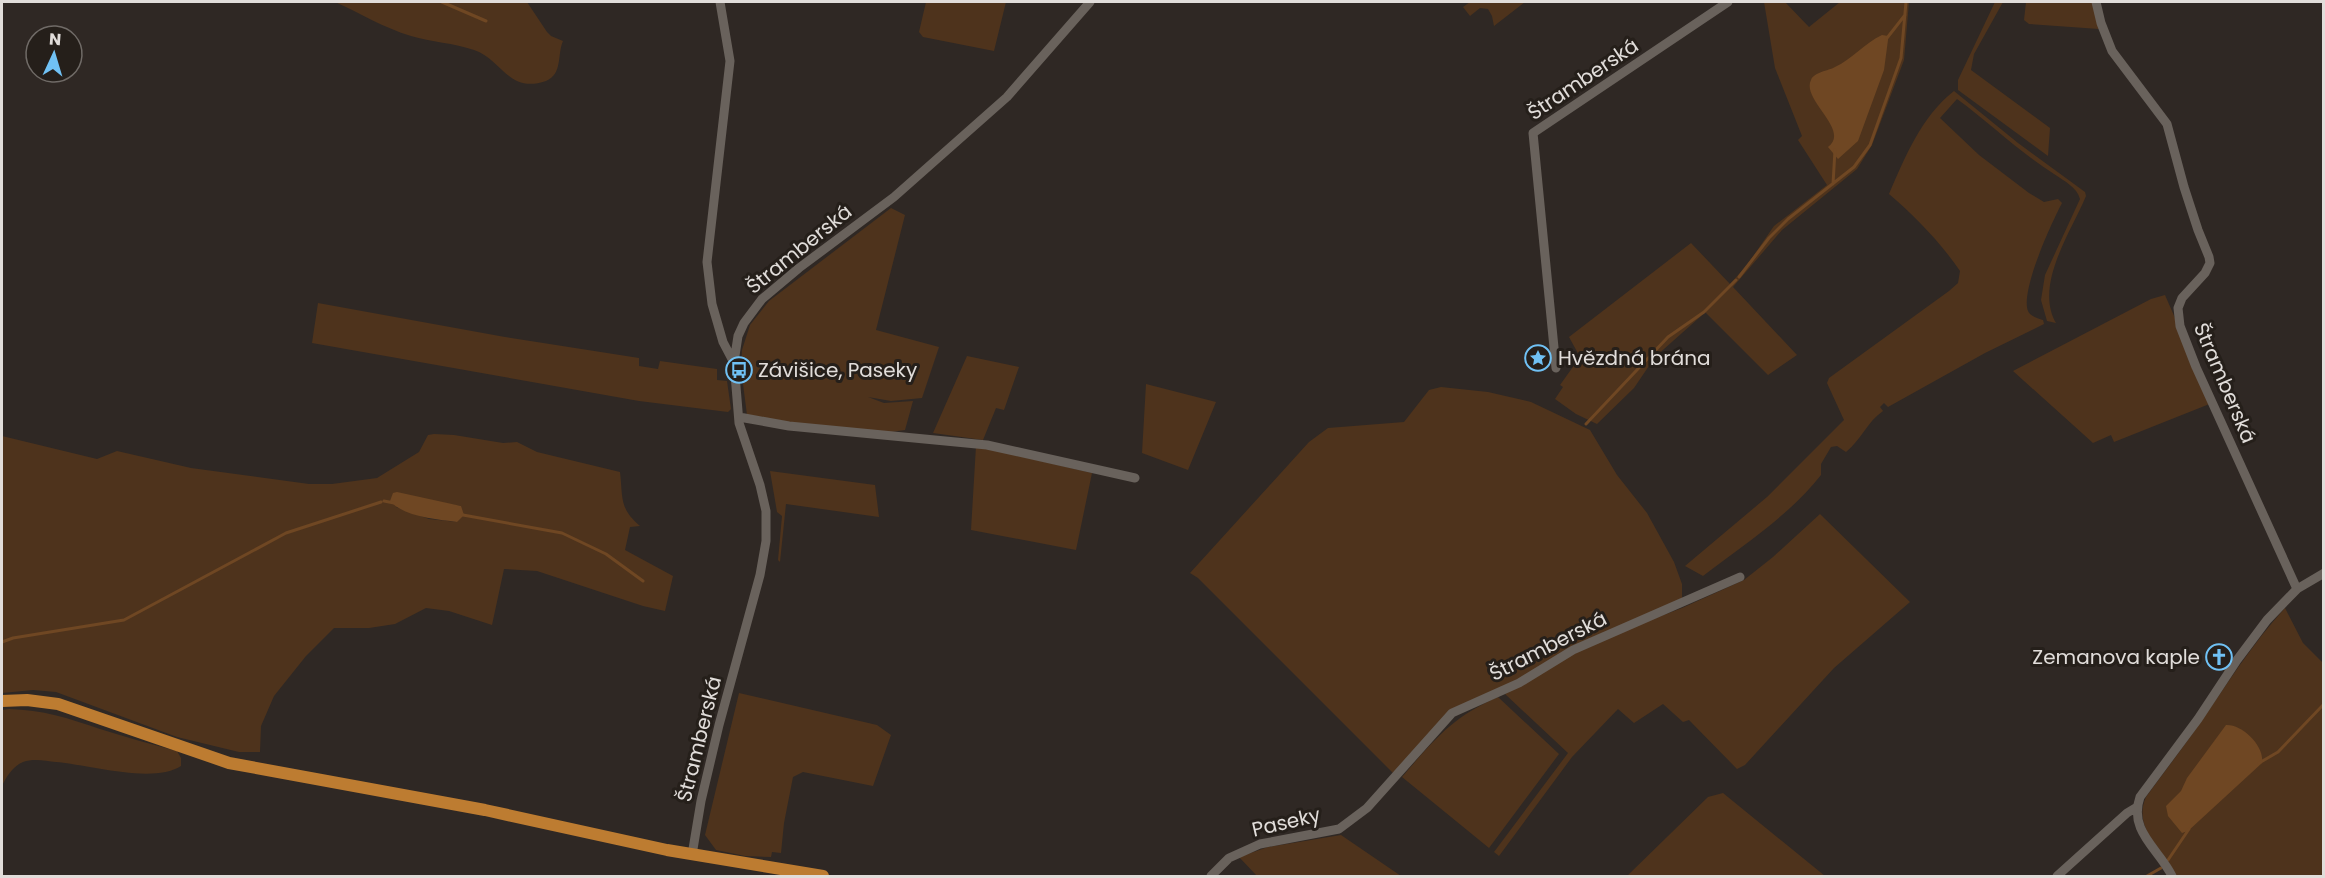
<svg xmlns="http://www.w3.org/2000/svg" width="2325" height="878" font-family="Poppins,sans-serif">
<rect width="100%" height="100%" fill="#2f2824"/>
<path fill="#4e331c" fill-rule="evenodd" d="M335 2H527L547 32 551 36 563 41C557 54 563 74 546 81 508 94 502 59 474 50 454 43 431 42 411 36 384 28 360 13 335 2Z
M926 2H1006L994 51 923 37 919 32Z
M1470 2H1525L1494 26 1492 16 1488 9 1480 8 1470 16 1463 7Z
M1764 2H1785L1809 27 1840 2H1909L1904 60 1872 145 1857 169 1782 230 1733 287 1797 355 1768 375 1704 311 1700 317 1655 357 1634 388 1597 424 1576 414 1555 399 1563 387 1560 385 1580 357 1569 337 1691 243 1730 284 1747 265 1774 226 1827 185 1798 140 1802 136 1775 68Z
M1995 2H2003L1974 54 1971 70 2050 128 2048 156 1958 90V80Z
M2026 2H2094L2099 29 2029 24 2024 20Z
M1954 91 2018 143 2085 192 2086 196C2071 232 2034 285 2056 323L2047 321 2041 300 2045 275 2080 199C2077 187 2064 181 2054 174 2019 152 1990 123 1957 99L1940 118 1979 155 2029 193 2044 202 2058 199 2062 203C2052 222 2020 291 2028 311 2030 316 2038 319 2043 320L2044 324 1985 353 1888 407 1884 403 1880 407 1883 411C1867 422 1861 440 1846 452L1837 446 1831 447 1821 464V475C1789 516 1744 544 1703 576L1685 566 1767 497 1844 420 1827 383 1829 378 1949 291 1958 283 1960 271C1941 243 1914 215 1889 194 1905 157 1921 117 1954 91Z
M891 208 905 215 876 330 939 347 922 398 891 401 868 397 884 403 913 401 905 430 891 432 808 425 747 415 741 368 742 350 750 325 769 301Z
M2165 295 2212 403 2114 442 2111 435 2093 443 2013 371 2151 299Z
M318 303 505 337 639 358V366L658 369 660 361 717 369V380L727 381 731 409 728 412 639 401 312 343Z
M967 356 1019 367 1004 410 996 408 983 440 933 433Z
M1146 384 1216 402 1188 470 1142 453Z
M1441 387 1488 392 1531 402 1590 430 1617 475 1647 513 1674 562 1682 584V598L1518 680 1451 710 1395 775 1198 578 1190 573 1309 442 1328 428 1404 422 1429 390Z
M434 434 454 435 503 443 517 442 537 452 620 472C623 498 619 508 640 526L630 527 625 550 673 576 665 611 643 606 537 571 504 569 492 625 449 611 426 608 395 624 369 628H334L306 656 274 696 261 726 260 752H239L177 737 56 692 33 690 2 693V436L97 459 117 451 191 468 309 484H332L377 478 419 452 428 435ZM430 501 461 506 457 522 429 519 396 507Z
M976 446 1092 473 1076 550 971 530Z
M770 471 875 485 879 517 786 504 780 562 778 560 782 516 777 512Z
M1820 514 1910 602 1834 668 1745 765 1737 769 1689 720 1683 722 1663 704 1634 723 1618 709 1572 757 1499 856 1494 852 1568 753 1505 694 1566 657 1619 632 1682 608 1744 580 1773 557Z
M2285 608 2303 643 2323 663V876H2177C2163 851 2132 828 2146 797 2164 772 2183 748 2200 723 2228 683 2252 644 2285 608Z
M2217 649 2233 659 2225 671 2209 657Z
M739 693 877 725 891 735 873 786 803 772 793 777 784 823 781 853 772 852 771 857 745 856 716 850 705 835Z
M1498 697 1559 754 1489 848 1402 777C1434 740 1452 717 1498 697Z
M9 709C43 710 68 718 100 729 125 737 151 744 177 751L181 758V766C153 784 90 765 56 762 46 761 34 758 23 762 13 766 6 777 2 786V710Z
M1723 793 1825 876H1627L1708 797Z
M1341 835 1401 876H1257L1239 857 1268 847Z"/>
<path fill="#6f4723" d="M1882 35 1888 36V40L1884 70 1858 141 1838 159 1828 147C1851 130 1801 100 1811 80 1814 72 1828 71 1835 67 1852 59 1865 43 1882 35Z
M397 492 461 506 464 515 457 522C436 519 404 517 390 501L393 493Z
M2226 725C2242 724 2265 746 2262 763L2188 831 2182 833 2168 816 2166 806 2181 791 2187 778Z"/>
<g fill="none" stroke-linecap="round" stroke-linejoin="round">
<path stroke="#6f4723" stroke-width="3" d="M442 2 486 21
M1887 38 1905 15
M1833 184 1835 150
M1739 277 1769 238 1788 219 1854 167 1870 145 1901 58 1906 2
M1586 424 1668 337 1704 312 1736 280
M384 501 394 503
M463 515 562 533 606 554 643 581
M2 642 13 638 124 620 286 533 381 502
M2259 763 2278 752 2324 704
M2168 860 2189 829
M2147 876 2161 868"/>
<path stroke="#69625c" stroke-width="9" d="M720 2 730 61 707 262 712 304 723 342 733 361
M2096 2 2101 23 2112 51 2167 124 2184 187 2198 230 2209 257 2210 263 2205 273 2182 298 2178 308 2180 326 2196 367 2297 589
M1556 368 1533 133 1728 2
M739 417 789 426 987 445 1135 478
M692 855 701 801 719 725 760 575 766 541V511L760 485 739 423 734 362 738 336 744 323 762 299 799 268 894 197 1007 97 1090 2
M1211 876 1229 858 1260 844 1339 829 1367 808 1452 713 1519 683 1573 650 1740 577
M2057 876 2127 813 2137 807
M2172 876C2159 849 2128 831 2140 797L2198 719 2237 660 2267 620 2297 589 2324 573"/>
<path stroke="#bd7c31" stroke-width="12" d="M2 701 27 700 58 704 229 763 485 810 667 850 823 876"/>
</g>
<defs>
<g id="sight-ring" transform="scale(1.35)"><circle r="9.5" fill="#251f1a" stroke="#70c1f4" stroke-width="1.5"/><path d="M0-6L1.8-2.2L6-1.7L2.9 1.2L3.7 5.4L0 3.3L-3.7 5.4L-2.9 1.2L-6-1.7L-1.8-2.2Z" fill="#70c1f4"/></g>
<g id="bus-ring" transform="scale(1.35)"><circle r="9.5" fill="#251f1a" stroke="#70c1f4" stroke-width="1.5"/><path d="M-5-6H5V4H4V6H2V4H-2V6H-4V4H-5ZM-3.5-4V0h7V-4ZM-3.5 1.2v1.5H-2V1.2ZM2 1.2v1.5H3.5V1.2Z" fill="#70c1f4"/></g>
<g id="church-ring" transform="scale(1.35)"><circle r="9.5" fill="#251f1a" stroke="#70c1f4" stroke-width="1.5"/><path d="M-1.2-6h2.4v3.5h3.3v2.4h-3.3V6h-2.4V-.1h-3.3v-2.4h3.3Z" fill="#70c1f4"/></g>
</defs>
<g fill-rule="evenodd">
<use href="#sight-ring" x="1538" y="358"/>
<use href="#bus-ring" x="739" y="370"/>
<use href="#church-ring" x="2219" y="657"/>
</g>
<g text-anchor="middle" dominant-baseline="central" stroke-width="6" stroke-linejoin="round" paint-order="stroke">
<g font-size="20" fill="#e1ddda" stroke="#251f1a">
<text transform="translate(1583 79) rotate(-34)">Štramberská</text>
<text transform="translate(799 249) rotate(-39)">Štramberská</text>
<text transform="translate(2225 383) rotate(67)">Štramberská</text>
<text transform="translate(1548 646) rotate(-27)">Štramberská</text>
<text transform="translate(699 739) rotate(-76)">Štramberská</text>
<text transform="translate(1286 822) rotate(-13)">Paseky</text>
</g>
<g font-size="20" fill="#e1ddda" stroke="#251f1a" text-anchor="start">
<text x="1558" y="358">Hvězdná brána</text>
<text x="758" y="370">Závišice, Paseky</text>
<text x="2200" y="657" text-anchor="end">Zemanova kaple</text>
</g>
</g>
<rect width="2325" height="878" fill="none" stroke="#e1ddda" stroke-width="6"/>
<g transform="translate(54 54) rotate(4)"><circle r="28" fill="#251f1a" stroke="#706b67" stroke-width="1.5"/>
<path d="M0-4.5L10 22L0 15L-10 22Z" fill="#70c1f4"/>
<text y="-9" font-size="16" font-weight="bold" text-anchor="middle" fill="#e1ddda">N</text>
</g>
</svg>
